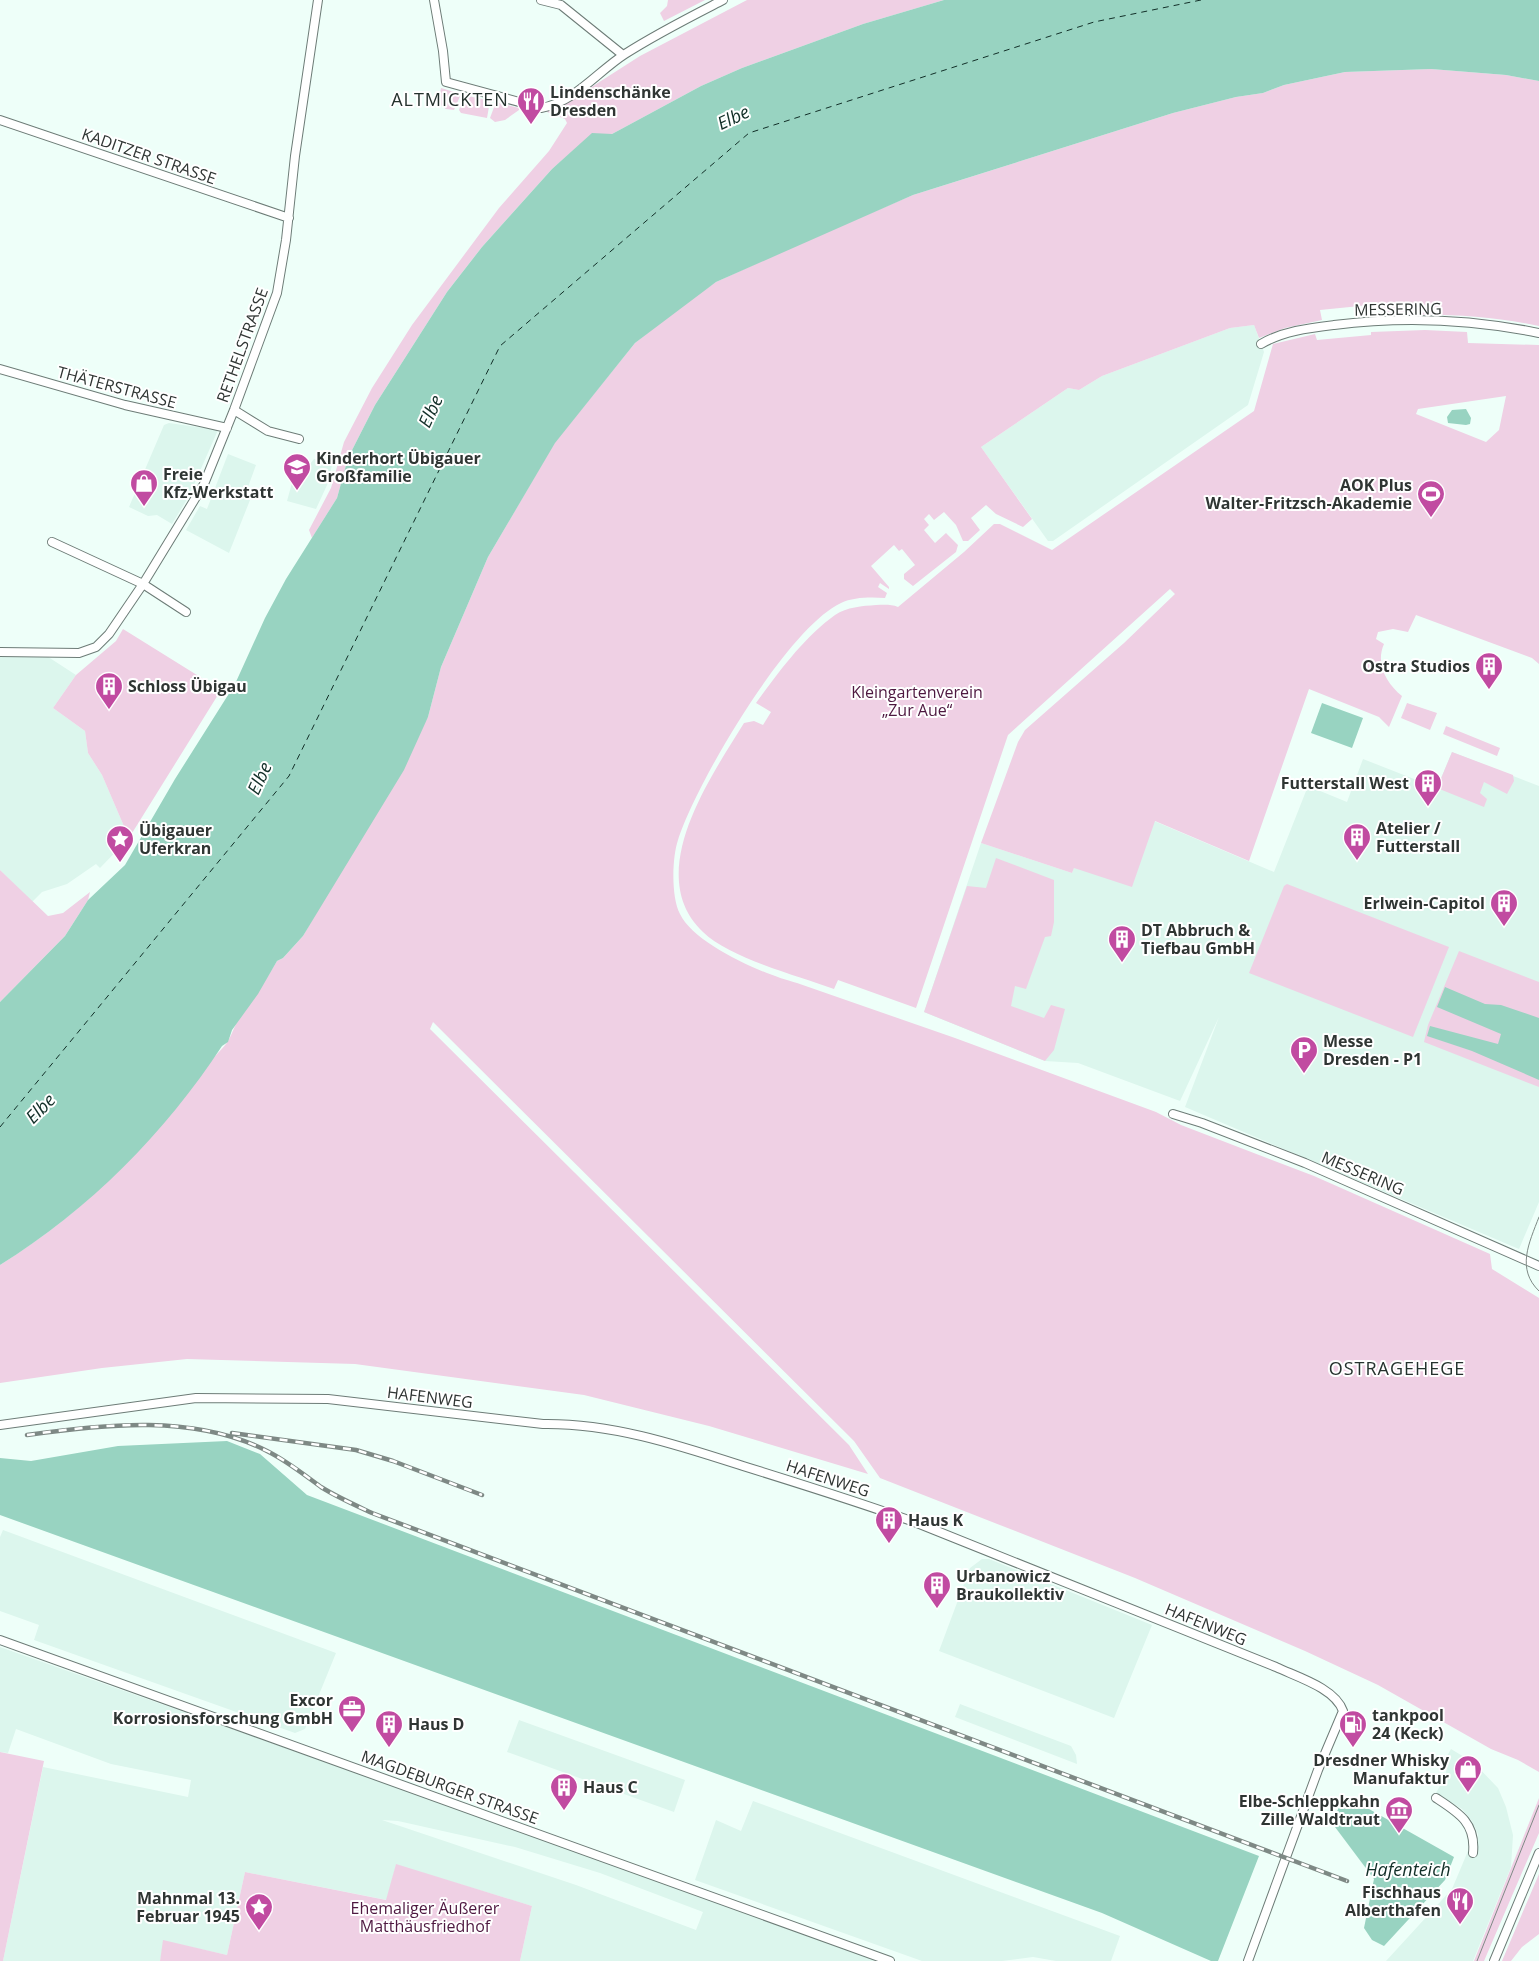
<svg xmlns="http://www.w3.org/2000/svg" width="1539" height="1961" font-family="'Open Sans',sans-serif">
<rect width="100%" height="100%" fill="#eefff9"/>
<path fill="#dcf6ed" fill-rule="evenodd" d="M1254 325 1264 352 1248 405 1053 541H1048L981 447 1068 388 1079 390 1102 376 1230 328Z
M169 423 218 430 189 496 172 524 157 515 148 516 129 507 164 425Z
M228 454 256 465 244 498 250 500 229 553 186 530 200 506 207 509Z
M314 459 329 460 332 465 328 483 316 509 287 501 298 461 310 464Z
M39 651 76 675 53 708 85 731 88 753 102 775 129 838 100 868 96 864 67 884 42 892 32 902 0 870V652Z
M1452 752 1539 786V1202L1519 1249 1185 1107 1219 1017 1180 1101 1078 1063 1045 1061 924 1012 981 843 1072 873 1084 842 1140 815 1274 872 1308 786 1347 802 1363 759 1437 788Z
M3 1530 336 1653 305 1729 295 1733 34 1640 39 1625 0 1611V1537Z
M982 1559H989L1152 1625 1114 1718 939 1651 970 1568Z
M0 1647 599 1859 878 1961H520L532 1906 396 1865 387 1900 245 1872 227 1955 164 1941 160 1961H3L43 1767 188 1797 191 1780 111 1764 16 1729 8 1753 0 1752ZM382 1820 398 1821 515 1847 600 1873 703 1912 696 1930 576 1885Z
M960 1704 1071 1746 1076 1755 1077 1764 955 1717Z
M519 1720 685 1780 674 1812 507 1752Z
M1451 1749 1474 1763 1498 1788 1506 1807 1513 1835 1511 1867 1473 1961H1386L1452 1889 1468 1851 1478 1854V1834L1472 1821 1462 1809 1436 1793 1446 1775 1447 1756Z
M753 1801 1120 1936 1111 1961H1056L1033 1957 1002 1961H922L695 1880 716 1820 741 1831Z"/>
<path fill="#efd0e4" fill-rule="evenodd" d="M668 0H705L664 21 660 13 667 6Z
M747 0H944L863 24 742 68 701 86 612 134H592L552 169 482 247 447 292 375 405 348 458 337 498 312 538 309 530 331 488 344 442 372 388 412 325 499 208 549 151 567 123 565 119 547 112 548 110 565 104 640 56Z
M1431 69 1506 75 1539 81V326C1488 315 1434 313 1382 316L1380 304 1320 310 1322 320 1285 328 1259 338 1254 325 1230 328 1102 376 1079 390 1068 388 981 447 1032 519 1023 527 996 514 986 505 971 518 980 530 968 541H963L956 525 944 512 934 520 929 514 924 519 929 525 924 530 935 543 946 533 958 545 956 552 913 586 904 579V574L915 565 902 549 899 551 894 545 871 566 889 587V589L880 583 878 587 887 593 885 598C871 597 853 597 841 603 787 628 696 783 678 840 672 858 671 897 680 914 695 945 765 975 797 983L955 1038 1156 1112 1181 1125 1314 1176 1490 1254 1492 1269 1539 1298V1772L1518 1760 1491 1749 1378 1685 1305 1651 1135 1578 880 1478 854 1441 433 1022 430 1029 849 1445 868 1474 709 1426 584 1395 355 1364 187 1359 102 1368 0 1383V1265C86 1211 153 1143 211 1061 216 1054 224 1048 228 1041 231 1036 233 1030 236 1024 250 1003 264 983 277 961L283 958 303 936 428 717 441 667 488 557 555 442 635 343 681 306 716 282 810 239 913 195 980 174 1173 113 1236 97 1263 93 1284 85 1345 72Z
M441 88 461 94 454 110 446 109 438 103Z
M464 95 490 101 487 118 461 113 459 110Z
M496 102 519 108V110L505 120 495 122 490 118Z
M1425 330 1467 332 1468 343 1539 345V664L1532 658 1416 615 1408 632 1393 629 1378 632 1376 639 1384 644C1375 664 1387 684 1402 696L1389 727 1379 717 1309 689 1249 861 1155 821 1132 887 1074 868 1072 873 981 843 1018 742 1025 730 1124 643 1175 594 1170 589 1008 735 916 1008 838 980 834 989C799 976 729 958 703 932 642 874 711 777 744 723L754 721 763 725 771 712 756 703C778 673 804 637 835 615 847 607 862 606 876 605 883 605 891 604 898 607L964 552 994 524H1000L1052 550 1254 411 1273 344 1315 334 1317 340 1371 335V332ZM1506 396 1499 430 1486 442 1416 414 1418 409Z
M123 629 221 690 129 838 102 775 88 753 85 731 53 708 76 675 116 641Z
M1407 703 1437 713 1430 730 1401 718Z
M1446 726 1500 748 1497 756 1443 734Z
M1452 752 1513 775 1514 781 1507 794 1484 782 1480 793 1487 799 1484 807 1437 788Z
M996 858 1054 880V922L1051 936 1045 937 1026 989 1015 986 1011 1006 1044 1018 1051 1005 1065 1009 1054 1050 1045 1061 924 1012 967 886 986 888Z
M0 870 48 916 63 913 90 892 88 900 65 936 0 1002Z
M1287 884 1449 947 1413 1037 1249 973 1284 886Z
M1459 951 1539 982V1087L1424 1042 1428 1025Z
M0 1752 44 1761 3 1961H0Z
M1539 1798V1833L1484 1961H1474Z
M396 1864 532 1906 520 1961H160L163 1940 227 1955 245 1872 386 1900Z
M1539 1874V1934L1522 1947 1511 1961H1502Z"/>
<path fill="#98d3c1" d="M944 0H1539V81L1506 75 1431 69 1345 72 1284 85 1263 93 1236 97 1173 113 913 195 716 282 635 343 555 443 488 557 441 667 428 717 404 770 303 936 283 958 277 961 258 994 232 1030 228 1042 222 1046C165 1133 89 1210 0 1265V1002L65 936 88 900 125 865 175 779 235 684 265 618 286 579 337 498 348 458 375 405 447 292 482 247 552 169 592 133 612 134 701 86 742 68 863 24Z
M1466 409 1471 418 1470 424 1466 425 1448 423 1447 417 1452 410Z
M1322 703 1363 718 1352 748 1311 733Z
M1445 987 1485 1004 1501 1005 1539 1018V1080L1472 1051 1427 1036 1430 1026 1498 1044 1501 1034 1437 1007Z
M227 1441 260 1454 307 1495 1259 1856 1218 1961H1211L1102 1913 0 1515V1458L31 1461 118 1446Z
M1353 1800 1454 1857 1445 1880 1384 1946 1372 1940 1364 1928 1374 1879 1335 1827C1334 1815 1339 1799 1353 1800Z"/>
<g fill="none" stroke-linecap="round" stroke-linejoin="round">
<path stroke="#122f28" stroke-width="1" stroke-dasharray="6 5" stroke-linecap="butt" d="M0 1127 289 776 500 346 749 133 1094 22 1201 0"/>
<g stroke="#6d7c77" stroke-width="10">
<path id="street" d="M434 0 443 51 446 82 541 108C575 102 597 72 625 54 656 34 690 17 723 0
M541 0 561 5 623 55
M0 120 289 218
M1261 344C1283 331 1309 328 1334 325 1403 316 1471 319 1539 333
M0 369 125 405 227 428
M234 410 268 431 299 439
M52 542 143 584 186 612
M0 652 79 653 96 647 109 634 143 584 204 484 234 410 277 293 286 240 295 156 318 0
M1173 1114 1202 1123 1305 1163 1539 1266
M0 1425 196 1398 328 1399 543 1424C612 1423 678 1445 743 1466 801 1484 859 1502 917 1523L1276 1667C1297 1677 1335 1688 1343 1711L1318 1770 1248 1961
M0 1640 890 1961
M1436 1798C1459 1813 1476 1823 1473 1853
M1494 1961 1539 1853"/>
</g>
<use href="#street" stroke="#fff" stroke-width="8"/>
<path stroke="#7e8985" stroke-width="1" d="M1539 1217C1529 1243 1516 1269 1539 1291
M1477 1961 1539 1805"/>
<g stroke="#7e8985" stroke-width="4.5">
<path id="rail" d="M232 1433 356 1450 393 1461 482 1495
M27 1435C104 1424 195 1414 267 1451 287 1461 303 1474 321 1487 337 1497 355 1505 372 1513L1347 1881"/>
</g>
<use href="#rail" stroke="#fff" stroke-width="2.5" stroke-dasharray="8" stroke-linecap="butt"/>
</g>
<defs>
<g id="restaurant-pin" transform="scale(1.4375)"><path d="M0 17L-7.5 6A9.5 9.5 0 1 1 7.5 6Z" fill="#c14ba1" stroke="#fff"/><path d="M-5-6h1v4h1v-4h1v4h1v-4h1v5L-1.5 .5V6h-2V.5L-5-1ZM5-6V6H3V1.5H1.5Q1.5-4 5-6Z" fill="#fff"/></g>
<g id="school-pin" transform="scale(1.4375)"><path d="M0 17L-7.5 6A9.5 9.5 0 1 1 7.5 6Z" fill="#c14ba1" stroke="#fff"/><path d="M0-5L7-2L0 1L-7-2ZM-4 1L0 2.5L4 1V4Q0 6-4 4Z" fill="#fff"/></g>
<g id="shop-pin" transform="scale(1.4375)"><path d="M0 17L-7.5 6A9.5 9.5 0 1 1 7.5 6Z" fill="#c14ba1" stroke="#fff"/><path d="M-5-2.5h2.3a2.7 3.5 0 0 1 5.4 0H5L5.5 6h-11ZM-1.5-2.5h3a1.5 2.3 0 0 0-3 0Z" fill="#fff"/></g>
<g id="stadium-pin" transform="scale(1.4375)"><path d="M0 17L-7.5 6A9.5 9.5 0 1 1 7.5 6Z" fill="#c14ba1" stroke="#fff"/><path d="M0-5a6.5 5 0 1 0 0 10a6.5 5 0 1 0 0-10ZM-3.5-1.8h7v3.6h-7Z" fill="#fff"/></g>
<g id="building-pin" transform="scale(1.4375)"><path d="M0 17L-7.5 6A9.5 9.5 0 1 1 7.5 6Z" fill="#c14ba1" stroke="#fff"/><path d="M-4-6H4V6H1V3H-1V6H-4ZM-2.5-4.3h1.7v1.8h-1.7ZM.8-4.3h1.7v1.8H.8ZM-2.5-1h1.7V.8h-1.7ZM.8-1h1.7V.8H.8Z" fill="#fff"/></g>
<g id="sight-pin" transform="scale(1.4375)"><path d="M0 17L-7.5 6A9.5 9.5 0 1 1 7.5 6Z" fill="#c14ba1" stroke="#fff"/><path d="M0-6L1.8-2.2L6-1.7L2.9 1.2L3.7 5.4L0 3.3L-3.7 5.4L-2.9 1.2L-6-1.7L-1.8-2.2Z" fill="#fff"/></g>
<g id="parking-pin" transform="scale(1.4375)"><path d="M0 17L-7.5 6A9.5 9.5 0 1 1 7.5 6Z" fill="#c14ba1" stroke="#fff"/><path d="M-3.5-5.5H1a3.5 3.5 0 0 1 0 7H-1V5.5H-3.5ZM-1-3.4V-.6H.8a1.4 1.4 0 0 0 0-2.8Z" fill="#fff"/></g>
<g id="office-pin" transform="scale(1.4375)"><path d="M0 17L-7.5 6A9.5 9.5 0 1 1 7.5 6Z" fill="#c14ba1" stroke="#fff"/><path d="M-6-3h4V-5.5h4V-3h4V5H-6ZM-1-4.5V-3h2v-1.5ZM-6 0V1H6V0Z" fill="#fff"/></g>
<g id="fuel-pin" transform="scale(1.4375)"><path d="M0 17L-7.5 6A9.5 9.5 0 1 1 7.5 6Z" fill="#c14ba1" stroke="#fff"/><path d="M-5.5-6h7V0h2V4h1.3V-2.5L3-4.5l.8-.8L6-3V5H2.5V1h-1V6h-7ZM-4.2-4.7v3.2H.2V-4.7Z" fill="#fff"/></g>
<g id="museum-pin" transform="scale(1.4375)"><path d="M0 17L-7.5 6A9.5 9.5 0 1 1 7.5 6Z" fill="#c14ba1" stroke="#fff"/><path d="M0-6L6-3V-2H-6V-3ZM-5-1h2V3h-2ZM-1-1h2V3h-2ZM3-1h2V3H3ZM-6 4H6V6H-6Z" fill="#fff"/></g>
</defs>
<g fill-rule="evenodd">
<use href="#restaurant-pin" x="531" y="101"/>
<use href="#school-pin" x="297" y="467"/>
<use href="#shop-pin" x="144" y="483"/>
<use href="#stadium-pin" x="1431" y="494"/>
<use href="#building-pin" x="1489" y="666"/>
<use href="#building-pin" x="109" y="686"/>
<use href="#building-pin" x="1428" y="783"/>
<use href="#building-pin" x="1357" y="837"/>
<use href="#sight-pin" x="120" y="839"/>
<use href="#building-pin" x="1504" y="903"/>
<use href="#building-pin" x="1122" y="939"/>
<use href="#parking-pin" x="1304" y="1050"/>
<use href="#building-pin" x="889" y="1520"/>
<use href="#building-pin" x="937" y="1585"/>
<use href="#office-pin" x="352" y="1709"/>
<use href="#building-pin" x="389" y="1724"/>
<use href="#fuel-pin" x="1353" y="1724"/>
<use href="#shop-pin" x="1468" y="1769"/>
<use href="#building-pin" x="564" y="1787"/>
<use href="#museum-pin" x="1399" y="1810"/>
<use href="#restaurant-pin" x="1460" y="1901"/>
<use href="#sight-pin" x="259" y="1907"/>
</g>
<g text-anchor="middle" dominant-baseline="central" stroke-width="4" stroke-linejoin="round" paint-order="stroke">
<g font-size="16" font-weight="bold" fill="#2f3533" stroke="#fff" text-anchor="start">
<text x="550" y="92">Lindenschänke<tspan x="550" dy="18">Dresden</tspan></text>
<text x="316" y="458">Kinderhort Übigauer<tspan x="316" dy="18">Großfamilie</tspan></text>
<text x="163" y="474">Freie<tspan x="163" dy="18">Kfz-Werkstatt</tspan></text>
<text x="1412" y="485" text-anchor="end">AOK Plus<tspan x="1412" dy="18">Walter-Fritzsch-Akademie</tspan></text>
<text x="1470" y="666" text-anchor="end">Ostra Studios</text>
<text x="128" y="686">Schloss Übigau</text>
<text x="1409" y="783" text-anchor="end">Futterstall West</text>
<text x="1376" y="828">Atelier /<tspan x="1376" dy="18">Futterstall</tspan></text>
<text x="139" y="830">Übigauer<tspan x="139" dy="18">Uferkran</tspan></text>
<text x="1485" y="903" text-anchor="end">Erlwein-Capitol</text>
<text x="1141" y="930">DT Abbruch &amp;<tspan x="1141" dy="18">Tiefbau GmbH</tspan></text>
<text x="1323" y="1041">Messe<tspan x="1323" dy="18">Dresden - P1</tspan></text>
<text x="908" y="1520">Haus K</text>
<text x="956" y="1576">Urbanowicz<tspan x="956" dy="18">Braukollektiv</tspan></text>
<text x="333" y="1700" text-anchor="end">Excor<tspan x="333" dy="18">Korrosionsforschung GmbH</tspan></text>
<text x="1372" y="1715">tankpool<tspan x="1372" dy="18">24 (Keck)</tspan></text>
<text x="408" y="1724">Haus D</text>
<text x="1449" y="1760" text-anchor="end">Dresdner Whisky<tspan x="1449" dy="18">Manufaktur</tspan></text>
<text x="583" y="1787">Haus C</text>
<text x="1380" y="1801" text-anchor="end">Elbe-Schleppkahn<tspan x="1380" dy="18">Zille Waldtraut</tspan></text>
<text x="1441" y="1892" text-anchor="end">Fischhaus<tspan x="1441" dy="18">Alberthafen</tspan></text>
<text x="240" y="1898" text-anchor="end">Mahnmal 13.<tspan x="240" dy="18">Februar 1945</tspan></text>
</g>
<g font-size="16" fill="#2f3533" stroke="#fff">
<text transform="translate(149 156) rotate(19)">KADITZER STRASSE</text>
<text transform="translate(1398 309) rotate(-1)">MESSERING</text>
<text transform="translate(242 345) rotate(-70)">RETHELSTRASSE</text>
<text transform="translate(117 387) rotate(15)">THÄTERSTRASSE</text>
<text transform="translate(1363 1173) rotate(23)">MESSERING</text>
<text transform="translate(430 1397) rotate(7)">HAFENWEG</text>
<text transform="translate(828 1478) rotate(18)">HAFENWEG</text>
<text transform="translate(1206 1624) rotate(22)">HAFENWEG</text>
<text transform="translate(450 1787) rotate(20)">MAGDEBURGER STRASSE</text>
</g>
<g font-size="16" fill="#4e1840" stroke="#fff">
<text x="917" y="692">Kleingartenverein<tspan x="917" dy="18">„Zur Aue“</tspan></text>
<text x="425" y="1908">Ehemaliger Äußerer<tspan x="425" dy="18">Matthäusfriedhof</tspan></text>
</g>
<g font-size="18" letter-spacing="1" fill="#25322e" stroke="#fff">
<text x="450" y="99">ALTMICKTEN</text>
<text x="1397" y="1368">OSTRAGEHEGE</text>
</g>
<g font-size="18" font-style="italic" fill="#122f28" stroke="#fff">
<text transform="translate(733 117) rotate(-25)">Elbe</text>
<text transform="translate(430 411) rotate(-65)">Elbe</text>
<text transform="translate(259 778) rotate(-65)">Elbe</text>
<text transform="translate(40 1108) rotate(-45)">Elbe</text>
<text x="1408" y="1869">Hafenteich</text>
</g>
</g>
</svg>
